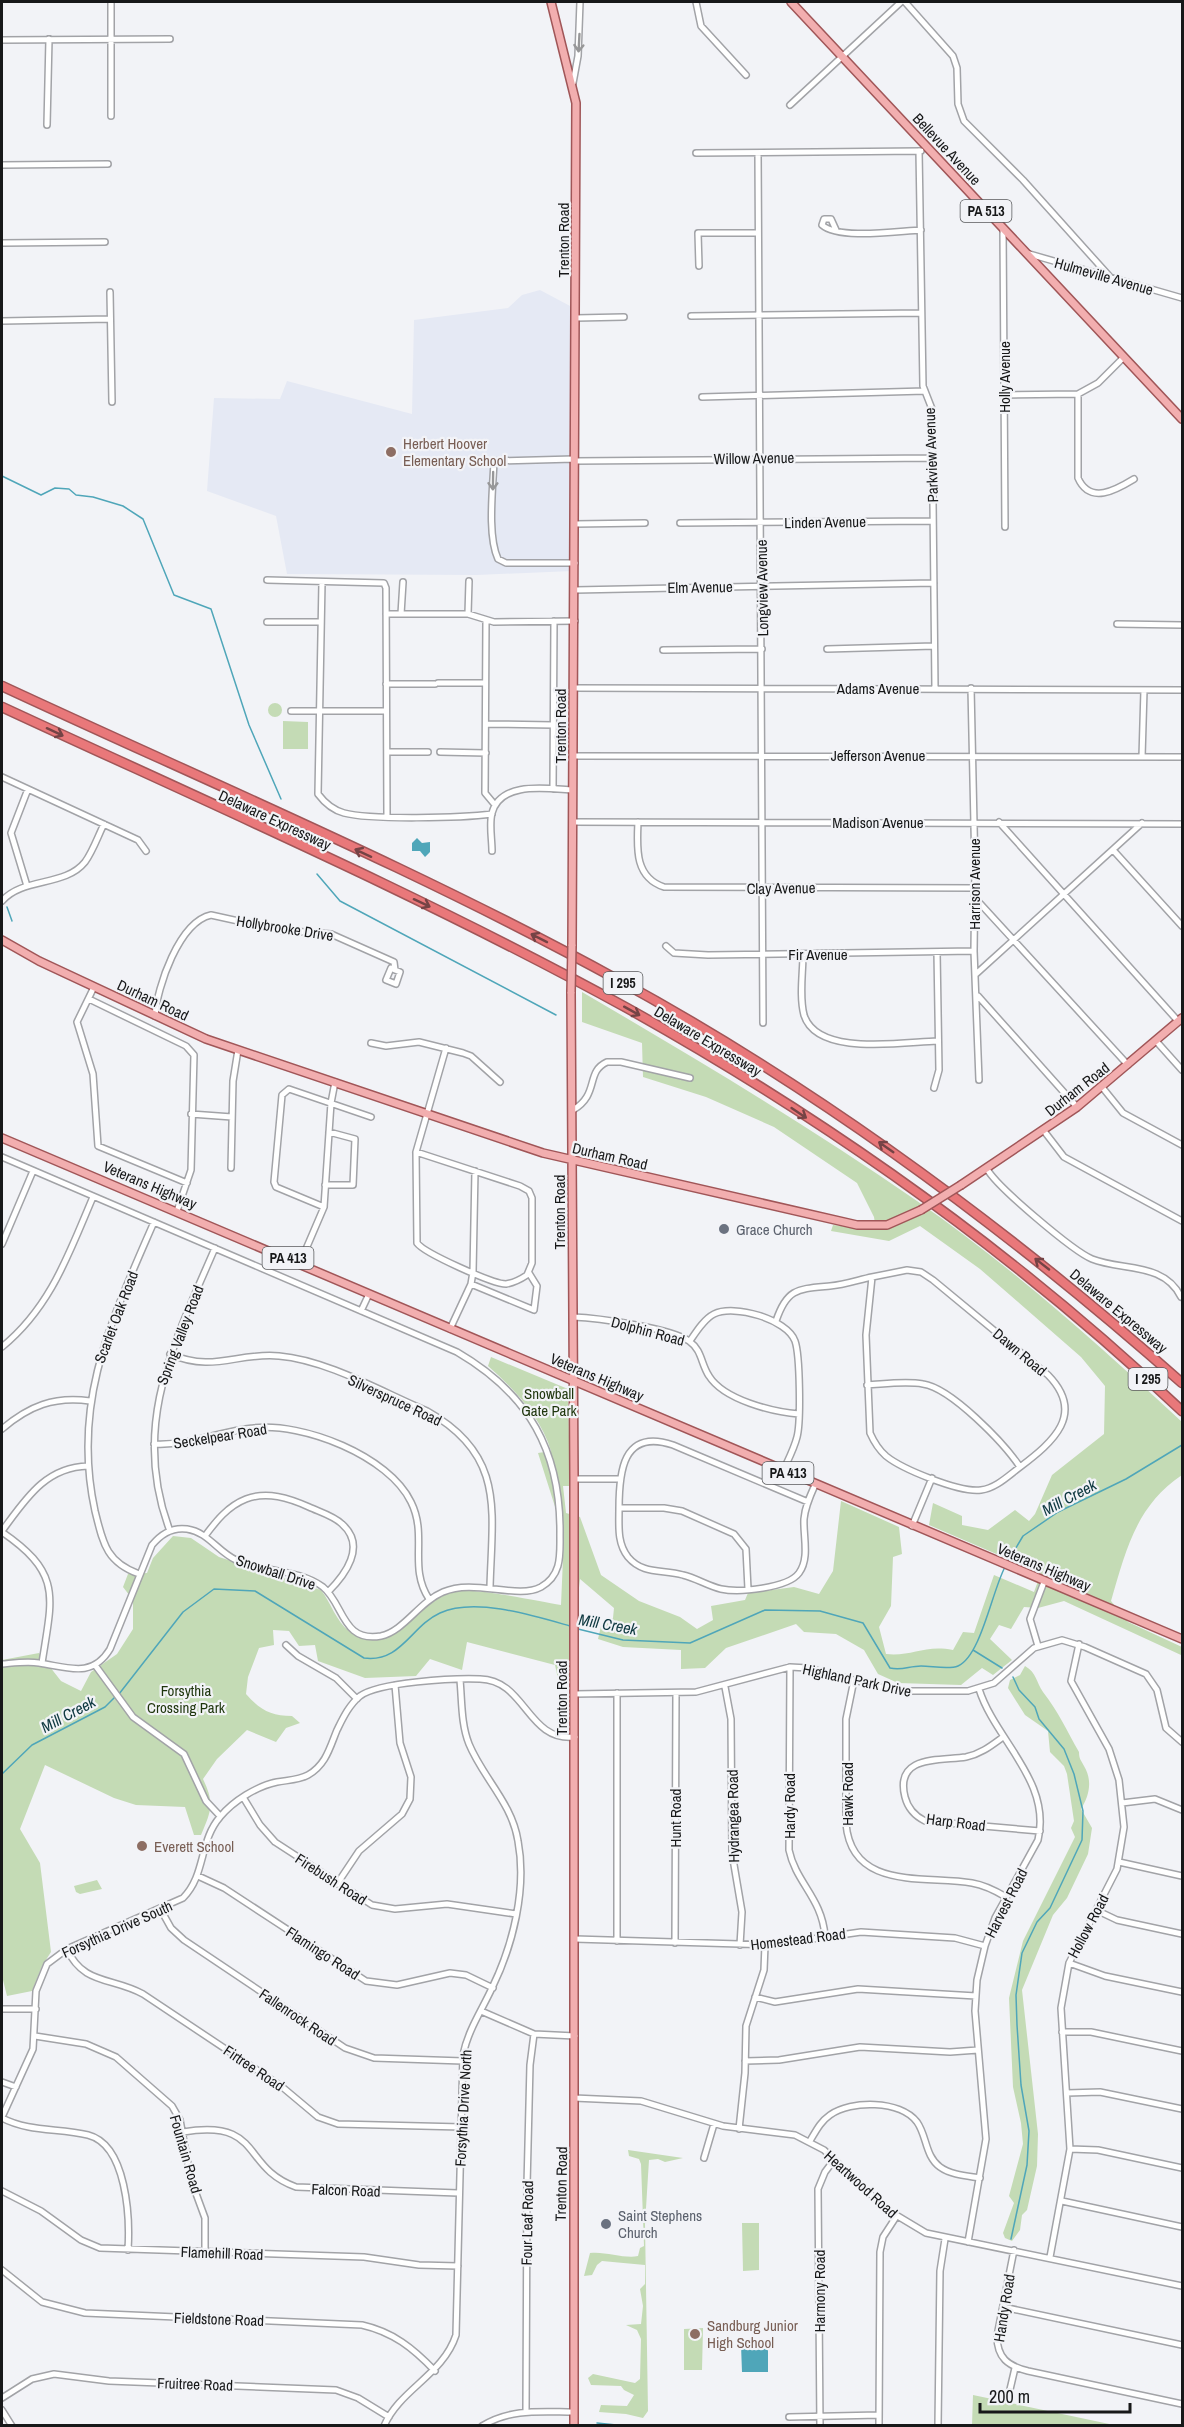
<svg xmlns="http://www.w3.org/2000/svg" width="1184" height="2427" font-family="'Archivo Narrow',sans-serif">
<rect width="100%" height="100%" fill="#f2f3f7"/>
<path fill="#e5e9f4" d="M540 290 572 307V571L477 575 287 574 276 516 207 491 214 398 280 399 287 381 412 414 414 320 508 308 522 295Z"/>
<path fill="#c4dbb5" d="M268 710a7 7 0 1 1 14 0a7 7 0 1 1-14 0Z
M283 721 308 722V749H283Z
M582 992C695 1058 809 1126 917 1201 1012 1267 1098 1344 1182 1422V1475C1136 1506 1126 1550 1111 1601L1128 1622 1182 1647V1687L1181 1655 1064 1601 1038 1608 1024 1607 1011 1629 999 1625 990 1639 1012 1660 993 1675 982 1668 961 1685 898 1683 878 1674 864 1650 836 1634 804 1632 796 1624 726 1648 705 1668 681 1669V1650L623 1647 598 1639 601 1626 613 1618 614 1608 580 1579 568 1681 559 1683 555 1665 467 1642 462 1670 430 1659 416 1676 365 1678 318 1661 315 1645 299 1646 289 1631 273 1630 274 1645 259 1648 248 1677 246 1694C260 1710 271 1716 292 1716L300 1723 286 1728 276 1742 247 1730 217 1759 203 1779C215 1804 211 1811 201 1835H194L185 1807 136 1805 114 1798 45 1765 20 1829 40 1863 51 1952 42 1966 32 1991 7 1996 2 1976V1660L39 1653 61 1681 81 1691 91 1672 117 1654 133 1629V1600L123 1587 128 1574 147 1573 153 1558 173 1536 191 1538 219 1557 321 1590C331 1603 336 1621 349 1631 388 1663 420 1598 456 1591 476 1588 538 1601 561 1605L564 1535 538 1453 551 1451C541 1417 514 1389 488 1366L491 1357 568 1389 570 1486H563L566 1513 580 1517 601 1575 639 1601 680 1617 697 1629 713 1620 711 1606 745 1600 748 1593 794 1587 819 1594 833 1571 841 1501 899 1527 902 1554 893 1557 891 1606 879 1627 886 1654C911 1657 925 1644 953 1650L963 1632 974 1633 994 1575 1034 1592 1041 1573 929 1525 933 1503 962 1516V1525L988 1530 1015 1510 1029 1521 1035 1514 1052 1475 1104 1434 1105 1386 1081 1357 980 1269 920 1226 889 1241 831 1231 833 1225 876 1230 874 1217 857 1183 774 1127 706 1097 643 1077 642 1043 582 1022Z
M1025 1666C1037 1673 1036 1682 1043 1692 1058 1711 1067 1731 1079 1752 1079 1759 1081 1760 1084 1766 1093 1781 1089 1796 1081 1809L1092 1828 1088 1854 1067 1898 1053 1915 1022 1990 1038 2134 1037 2166 1027 2210 1022 2215 1020 2230 1012 2241 1005 2238 1003 2233 1014 2203 1009 2196 1023 2144 1021 2123 1013 2087 1009 1998 1023 1941 1075 1837 1071 1828 1074 1821 1067 1774 1064 1766 1050 1752 1048 1731 1025 1715 1008 1688 1010 1680 1020 1675Z
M97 1880 102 1889 80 1894 76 1892 74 1886Z
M628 2150 683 2158 665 2162 658 2159 649 2160 645 2224 648 2411 643 2418 626 2414 599 2412 601 2405 627 2406 634 2395 624 2390 621 2386 591 2385 588 2378 593 2374 635 2383 640 2379 641 2339 637 2330 626 2325 641 2324 643 2306 640 2289 645 2284V2265L602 2261 597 2265 592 2275 584 2276 590 2253C605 2251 625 2259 638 2256L640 2248 644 2246 641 2164 639 2159 629 2156Z
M742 2223H759V2270L743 2271Z
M703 2328 702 2370H684V2329Z
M973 2395 1114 2425H972Z"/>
<path fill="#4fa6b9" d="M417 838 422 843 430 842V852L425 857 420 851H412V843Z
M741 2345H768V2372H742Z"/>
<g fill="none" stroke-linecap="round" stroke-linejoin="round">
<path stroke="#4fa6b9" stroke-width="1.5" d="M2 476 41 495 55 488 69 489 76 495 93 497 123 506 143 519 174 595 211 609 249 725 281 799
M317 874 340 901 556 1015
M7 907 12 921
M1007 1563 1023 1536 1058 1512 1126 1479 1182 1445
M578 1629 623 1640 690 1643 765 1610 820 1611 863 1623 890 1668C902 1671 909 1666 921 1666 932 1666 949 1670 958 1666 981 1656 992 1591 1005 1567
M973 1650 1002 1668
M119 1694 183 1612 214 1589 255 1591 364 1658C401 1663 411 1626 440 1613 475 1597 535 1616 570 1626
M2 1774 32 1745 105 1707 115 1697
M1011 2239 1027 2165 1029 2131 1021 2085 1017 2025 1016 1995 1022 1953 1037 1922 1050 1908 1082 1840 1083 1811 1074 1774 1064 1749 1039 1719 1035 1707 1019 1690 1013 1677
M597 2423 626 2426"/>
<g stroke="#a2a3a7" stroke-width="8">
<path id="minor" d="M111 2V116
M696 2 701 26 746 75
M905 2 953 56 957 68 958 104 964 121 1023 180 1111 278
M2 40 170 39
M573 83 578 56 580 2
M790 105 901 2
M47 125 49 39
M919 151 923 386 932 409 935 688
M696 153 921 151
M758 153 763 1023
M2 165 108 164
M1003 228 1005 527
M836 230 831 219H824L822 225C839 240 898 231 921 230
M2 243 105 242
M1026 253 1182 298
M699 266 698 233H758
M110 292 112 402
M691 316 921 313
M576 318 624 317
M2 321 110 319
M1123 358 1098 383 1078 394V478C1090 505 1116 490 1134 479
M1004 395 1078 394
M702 397 925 391
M574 459 494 461C493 488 487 535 498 559L506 563H575
M575 461 933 458
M680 523 933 521
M575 524 645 523
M267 580 384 583 386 588 387 816
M322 582 318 794C324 802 333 810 344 813 370 820 462 818 492 814
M575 590 934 583
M386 614H468L494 622 575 621
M401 614 403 582
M468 614 469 581
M486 621 485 793 495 805
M267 622H320
M1117 624 1182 625
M827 649 934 646
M663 650 762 649
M438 683H485
M386 684H435
M574 688 1182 690
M971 688 975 870 974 951 979 1080
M291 711H386
M486 724 553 725
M387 752H428
M440 752 486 753
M574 756 1182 757
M1142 757 1144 690
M2 777 138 840 146 851
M553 789 554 621
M574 822 1182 824
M638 822C637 847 634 877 664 887L975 888
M999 822 1178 1021
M1113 850 1182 926
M492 851C492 839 489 824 492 813 501 780 549 789 573 790
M27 886 11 833 28 789
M975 898 1128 1065
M2 901C23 877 65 887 85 862 93 851 98 836 104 824
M666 946 674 953 708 955 974 951
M803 954C803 973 799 996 804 1015 817 1057 903 1042 937 1041
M976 974 1142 823
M94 987 77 1022 93 1074 98 1146 187 1183
M978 996 1077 1107
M89 999 186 1046 194 1055 191 1170 177 1211
M155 1016C157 987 179 922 211 915L279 930 331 934 394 962 395 970 391 968 386 980 396 984 400 972 395 970
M1156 1041 1182 1070
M371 1043 386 1046 419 1042 463 1053 471 1056 500 1082
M1102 1087 1123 1113 1182 1145
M934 1088 939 1070 937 952
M573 1110C600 1094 585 1072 607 1062H621L690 1078
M191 1114 232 1117
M1044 1131 1064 1157 1182 1221
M416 1152 520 1186 529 1191 532 1198V1263L527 1275C521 1279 513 1283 506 1284 493 1284 424 1253 417 1243L416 1152 446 1048
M2 1157 457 1352C529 1394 561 1451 560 1535 560 1555 562 1575 541 1587 517 1600 474 1578 443 1592 419 1602 404 1631 381 1636 342 1643 344 1604 323 1587 299 1569 263 1572 236 1560 218 1552 208 1532 187 1529 173 1527 161 1534 152 1545L110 1649C92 1679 67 1667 39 1663 27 1661 14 1663 2 1664
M231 1168 233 1081 238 1050
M987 1169C997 1187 1073 1251 1092 1259 1122 1271 1164 1262 1181 1297
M325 1185H353L355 1139 329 1132
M324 1207 276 1187 274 1182 282 1095 289 1089 371 1117
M2 1244 33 1171
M300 1263 324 1207 331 1103 335 1082
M907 1270 921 1272 933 1280 1048 1375C1086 1414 1053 1442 1020 1467 1008 1476 996 1488 981 1490 960 1493 902 1469 886 1456 878 1449 874 1442 870 1433L866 1335 872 1277Z
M471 1284 534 1310 537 1286 529 1273
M361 1311 369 1294
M573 1317C598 1318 670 1328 689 1341 702 1350 701 1364 709 1376 724 1400 773 1412 799 1414
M776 1321C787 1288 798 1289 830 1286 844 1285 858 1280 872 1277
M450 1329 471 1284 473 1272 475 1171
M690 1341C696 1332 704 1319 714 1314 734 1304 787 1319 795 1341 800 1355 801 1422 797 1437 794 1449 788 1460 783 1471
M2 1347C51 1307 69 1253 93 1197
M170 1354C214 1373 237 1352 279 1356 327 1360 382 1392 427 1411 506 1455 492 1511 490 1587
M867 1385C885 1384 905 1381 923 1384 951 1388 1004 1443 1020 1467
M2 1429C29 1406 54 1396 90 1401
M154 1444C189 1446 220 1431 253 1428 303 1422 389 1456 411 1502 428 1536 408 1567 429 1599
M574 1479H619
M808 1502 673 1445C622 1428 619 1473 619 1509 619 1526 617 1543 628 1557 643 1575 663 1569 683 1575 696 1578 708 1586 721 1589 739 1593 788 1588 799 1573 810 1558 803 1536 804 1519 805 1507 810 1496 815 1485
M619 1508H664L682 1511 734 1534 746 1549 748 1589
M912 1526 932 1478
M2 1531C25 1500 45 1467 88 1466
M170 1531C130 1426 174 1343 215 1248
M2 1532C63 1574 52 1597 42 1663
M205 1536C216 1521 228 1506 246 1499 267 1491 289 1498 309 1507 320 1512 334 1516 342 1524 367 1546 345 1575 328 1592
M139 1574C106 1562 103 1543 95 1511 71 1402 112 1319 154 1222
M286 1645 298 1656 336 1678 357 1699
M1038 1646 1030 1619 1044 1582
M95 1665 133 1717 184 1754 206 1801 220 1816
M790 1667 789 1850C796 1883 822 1898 825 1936
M854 1680 846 1719V1824C852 1891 925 1875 972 1883 984 1885 996 1891 1006 1897
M725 1687 731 1719 732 1853 742 1912 740 1945
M575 1694 696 1692 790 1667 808 1668 896 1691H968L994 1683 1034 1648 1062 1640 1085 1647 1146 1674 1157 1690 1166 1728 1182 1742
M1003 1737C992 1745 981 1754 966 1757 942 1761 894 1754 905 1797 908 1809 915 1816 925 1821L1040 1831
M243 1797 260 1825 275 1842 372 1905 395 1909 447 1904 516 1914
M1122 1803 1155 1799 1182 1810
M1119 1862 1182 1876
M198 1876 224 1888 366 1981 397 1985 450 1973 466 1975 493 1988
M337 1884 359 1851 402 1814 410 1799 411 1777 400 1743 395 1685
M161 1910 171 1928 184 1940 345 2048 374 2058 463 2061
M1096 1910 1117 1920 1182 1934
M575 1939 770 1945 861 1932 955 1938 985 1946
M617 1941V1693
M675 1943 676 1693
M67 1949C83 1985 112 1977 143 1994L281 2086 318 2117 338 2124 462 2127
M1069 1963 1105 1976 1182 1992
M755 1997 775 2002 858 1989 976 1996
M2 2009H36
M481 2011 534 2034 575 2036
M1062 2032H1091L1182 2051
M35 2036 86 2044 116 2057 172 2106 180 2120 191 2180 205 2218V2253
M745 2061 779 2060 860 2047 950 2052 978 2050
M2 2082 16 2087
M1067 2093 1100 2092 1182 2109
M574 2098 641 2101 723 2126 795 2135 824 2150 886 2209 926 2233 1182 2286
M2 2117 33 2049 36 1991 47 1964 67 1949 183 1898C206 1875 199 1841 220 1817 233 1801 257 1786 277 1782 288 1780 299 1780 308 1775 326 1765 330 1747 337 1730 343 1718 349 1705 360 1696 379 1682 454 1678 480 1679 526 1680 527 1742 575 1737
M2 2118C29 2132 58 2128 88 2135 127 2145 130 2218 128 2250
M739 2129 745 2073 746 2026 764 1970 765 1945
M183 2132C264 2119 240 2167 296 2187L458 2193
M810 2141C816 2131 820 2122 830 2115 851 2100 900 2100 917 2122 927 2136 925 2156 940 2167 951 2175 968 2176 980 2178
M1070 2149 1098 2150 1182 2168
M704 2158 714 2124
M2 2191 41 2211 81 2240 100 2248 364 2257 419 2265 458 2266
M1062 2201 1182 2227
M968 2242 986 2139 975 2011 977 1980 985 1946 995 1918 1038 1840C1052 1781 995 1740 979 1689
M1014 2250 997 2336C997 2358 1008 2366 1028 2371L1182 2404
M1050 2257 1070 2149 1061 2008 1069 1963 1117 1869 1124 1827 1119 1780 1109 1749 1071 1681 1079 1644
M2 2270 42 2302 85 2313 362 2325C393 2332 413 2348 435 2371
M1003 2307 1182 2345
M2 2398 32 2379 54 2374 109 2381 336 2390 358 2398 389 2417
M1008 2398 1015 2368
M2 2410 12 2426
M526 2412 527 2185 530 2065 534 2034
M789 2417 879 2415
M384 2426C400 2389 443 2375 456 2335L463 2055C468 2030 482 2010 492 1988 513 1945 527 1889 518 1841 512 1803 483 1778 469 1744 461 1724 462 1701 460 1680
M482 2426C511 2408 542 2412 574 2412
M820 2426 818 2189 825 2172 834 2160
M879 2426 880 2252 883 2237 896 2217
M938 2426 940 2271 945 2239"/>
</g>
<g stroke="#a05658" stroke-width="10">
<path id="major" d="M551 2 576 103 572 946
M791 2 1182 419
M2 940 39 961 206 1039 543 1153 857 1225H887L921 1210
M571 992 574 1479V2426
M2 1138 1182 1639
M961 1185 1077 1107 1182 1018"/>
</g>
<g stroke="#a05658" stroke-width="11">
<path id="highway" d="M2 686C208 782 420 871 620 981 823 1092 1009 1230 1182 1383
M2 707C211 804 425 897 627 1008 826 1119 1017 1255 1182 1411"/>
</g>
<use href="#minor" stroke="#fff" stroke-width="5"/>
<use href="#major" stroke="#f2aeaf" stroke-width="7"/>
<use href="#highway" stroke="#e9787a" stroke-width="8"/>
<g stroke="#a05658" stroke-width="10" stroke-linecap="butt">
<path id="major-bridge" d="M571 992 572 946
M921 1210 961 1185"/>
</g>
<use href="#major-bridge" stroke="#f2aeaf" stroke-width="7"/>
</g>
<defs><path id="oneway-shaft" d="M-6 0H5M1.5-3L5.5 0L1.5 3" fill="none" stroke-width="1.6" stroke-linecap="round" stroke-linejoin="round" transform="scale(1.5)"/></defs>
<g stroke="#979798">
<use href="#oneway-shaft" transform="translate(579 43) rotate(93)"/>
<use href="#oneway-shaft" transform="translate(493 481) rotate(91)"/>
</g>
<g stroke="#754345">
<use href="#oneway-shaft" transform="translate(55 732) rotate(25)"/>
<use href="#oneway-shaft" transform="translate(363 853) rotate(-155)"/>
<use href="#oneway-shaft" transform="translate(422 903) rotate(25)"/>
<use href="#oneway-shaft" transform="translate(539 938) rotate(-153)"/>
<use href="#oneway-shaft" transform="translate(632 1011) rotate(29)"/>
<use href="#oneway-shaft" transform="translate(799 1113) rotate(34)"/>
<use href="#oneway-shaft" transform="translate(886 1147) rotate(-145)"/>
<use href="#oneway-shaft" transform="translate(1042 1264) rotate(-142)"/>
</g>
<g fill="#8d6e63" stroke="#f2f3f7" stroke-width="2">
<circle cx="391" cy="452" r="6"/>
<circle cx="142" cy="1846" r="6"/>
<circle cx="695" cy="2334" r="6"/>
</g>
<g fill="#6b7280" stroke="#f2f3f7" stroke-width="2">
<circle cx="724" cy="1229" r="6"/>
<circle cx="606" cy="2224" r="6"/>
</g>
<g text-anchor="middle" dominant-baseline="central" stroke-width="4.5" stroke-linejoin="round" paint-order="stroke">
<g fill="#f2f3f7" stroke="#595a5c" stroke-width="1.5">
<rect x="960.5" y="200" width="51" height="22" rx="4.5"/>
<rect x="603.5" y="972" width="39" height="22" rx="4.5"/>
<rect x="262.5" y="1247" width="51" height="22" rx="4.5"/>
<rect x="1128.5" y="1368" width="39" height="22" rx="4.5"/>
<rect x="762.5" y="1462" width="51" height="22" rx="4.5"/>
</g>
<g font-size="14" font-weight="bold" fill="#171819">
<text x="986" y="211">PA 513</text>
<text x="623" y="983">I 295</text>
<text x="288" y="1258">PA 413</text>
<text x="1148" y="1379">I 295</text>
<text x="788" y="1473">PA 413</text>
</g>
<g font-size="15" fill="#171819" stroke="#f2f3f7">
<text transform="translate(947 149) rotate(47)">Bellevue Avenue</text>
<text transform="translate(563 240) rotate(-90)">Trenton Road</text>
<text transform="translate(1104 276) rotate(16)">Hulmeville Avenue</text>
<text transform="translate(1004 377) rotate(-90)">Holly Avenue</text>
<text transform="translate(931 455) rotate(-92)">Parkview Avenue</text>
<text transform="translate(754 458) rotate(-1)">Willow Avenue</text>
<text transform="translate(825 522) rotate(-1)">Linden Avenue</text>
<text transform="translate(700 587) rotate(-1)">Elm Avenue</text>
<text transform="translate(762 588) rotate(-91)">Longview Avenue</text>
<text x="878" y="688">Adams Avenue</text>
<text transform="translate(560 726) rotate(-90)">Trenton Road</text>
<text x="878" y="755">Jefferson Avenue</text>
<text transform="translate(275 820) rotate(25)">Delaware Expressway</text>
<text x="878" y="822">Madison Avenue</text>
<text transform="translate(974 884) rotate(-90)">Harrison Avenue</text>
<text transform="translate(781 888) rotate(-1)">Clay Avenue</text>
<text transform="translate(285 928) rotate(9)">Hollybrooke Drive</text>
<text x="818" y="954">Fir Avenue</text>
<text transform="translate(153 1000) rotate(25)">Durham Road</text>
<text transform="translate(708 1041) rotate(31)">Delaware Expressway</text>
<text transform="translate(1077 1089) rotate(-38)">Durham Road</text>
<text transform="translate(610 1156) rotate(13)">Durham Road</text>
<text transform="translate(150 1185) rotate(23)">Veterans Highway</text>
<text transform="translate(559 1212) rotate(-90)">Trenton Road</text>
<text transform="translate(1119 1311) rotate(40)">Delaware Expressway</text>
<text transform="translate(116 1317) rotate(-69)">Scarlet Oak Road</text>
<text transform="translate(648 1331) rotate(15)">Dolphin Road</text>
<text transform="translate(180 1335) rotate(-69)">Spring Valley Road</text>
<text transform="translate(1020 1352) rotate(40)">Dawn Road</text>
<text transform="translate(597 1377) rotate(23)">Veterans Highway</text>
<text transform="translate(395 1400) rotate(25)">Silverspruce Road</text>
<text transform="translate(220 1436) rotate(-9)">Seckelpear Road</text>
<text transform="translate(1044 1567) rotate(23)">Veterans Highway</text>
<text transform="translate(276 1572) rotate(18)">Snowball Drive</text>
<text transform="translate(857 1680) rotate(12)">Highland Park Drive</text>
<text transform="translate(561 1698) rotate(-90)">Trenton Road</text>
<text transform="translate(847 1794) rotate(-90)">Hawk Road</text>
<text transform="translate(789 1806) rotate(-90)">Hardy Road</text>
<text transform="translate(733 1816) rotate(-91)">Hydrangea Road</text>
<text transform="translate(675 1818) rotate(-90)">Hunt Road</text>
<text transform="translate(956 1822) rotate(7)">Harp Road</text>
<text transform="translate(331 1879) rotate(33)">Firebush Road</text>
<text transform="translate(1006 1903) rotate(-63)">Harvest Road</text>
<text transform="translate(1088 1926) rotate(-62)">Hollow Road</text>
<text transform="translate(117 1929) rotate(-24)">Forsythia Drive South</text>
<text transform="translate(798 1939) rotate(-7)">Homestead Road</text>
<text transform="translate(323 1953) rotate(33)">Flamingo Road</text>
<text transform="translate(298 2017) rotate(34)">Fallenrock Road</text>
<text transform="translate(254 2068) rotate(34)">Firtree Road</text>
<text transform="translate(463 2108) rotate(-87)">Forsythia Drive North</text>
<text transform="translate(186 2154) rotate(74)">Fountain Road</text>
<text transform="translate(561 2184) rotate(-89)">Trenton Road</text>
<text transform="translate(861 2184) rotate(42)">Heartwood Road</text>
<text transform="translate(346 2190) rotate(2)">Falcon Road</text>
<text transform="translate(527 2223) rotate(-89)">Four Leaf Road</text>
<text transform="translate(222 2253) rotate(2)">Flamehill Road</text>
<text transform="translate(819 2291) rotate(-90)">Harmony Road</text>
<text transform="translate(1004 2308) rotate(-81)">Handy Road</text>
<text transform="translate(219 2319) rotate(2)">Fieldstone Road</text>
<text transform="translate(195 2384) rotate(2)">Fruitree Road</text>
</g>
<g font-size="15" fill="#785e54" stroke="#f2f3f7" text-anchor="start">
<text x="403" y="443">Herbert Hoover<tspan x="403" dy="17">Elementary School</tspan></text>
<text x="154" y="1846">Everett School</text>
<text x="707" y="2325">Sandburg Junior<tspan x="707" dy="17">High School</tspan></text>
</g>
<g font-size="15" fill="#5b616d" stroke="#f2f3f7" text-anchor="start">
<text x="736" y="1229">Grace Church</text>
<text x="618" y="2215">Saint Stephens<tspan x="618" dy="17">Church</tspan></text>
</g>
<g font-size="15" fill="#1e350c" stroke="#f2f3f7">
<text x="549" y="1393">Snowball<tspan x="549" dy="17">Gate Park</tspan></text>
<text x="186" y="1690">Forsythia<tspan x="186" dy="17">Crossing Park</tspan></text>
</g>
<g font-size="16" font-style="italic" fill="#0e3840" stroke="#f2f3f7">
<text transform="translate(1069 1497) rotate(-28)">Mill Creek</text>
<text transform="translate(608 1624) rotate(10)">Mill Creek</text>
<text transform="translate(68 1714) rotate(-28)">Mill Creek</text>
</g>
</g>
<rect width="1184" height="2427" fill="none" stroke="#171819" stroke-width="6"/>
<path d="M980 2403v9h150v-9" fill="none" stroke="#171819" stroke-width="3"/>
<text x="989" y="2403" font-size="18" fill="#171819" stroke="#f2f3f7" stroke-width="4.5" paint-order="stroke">200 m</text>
</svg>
